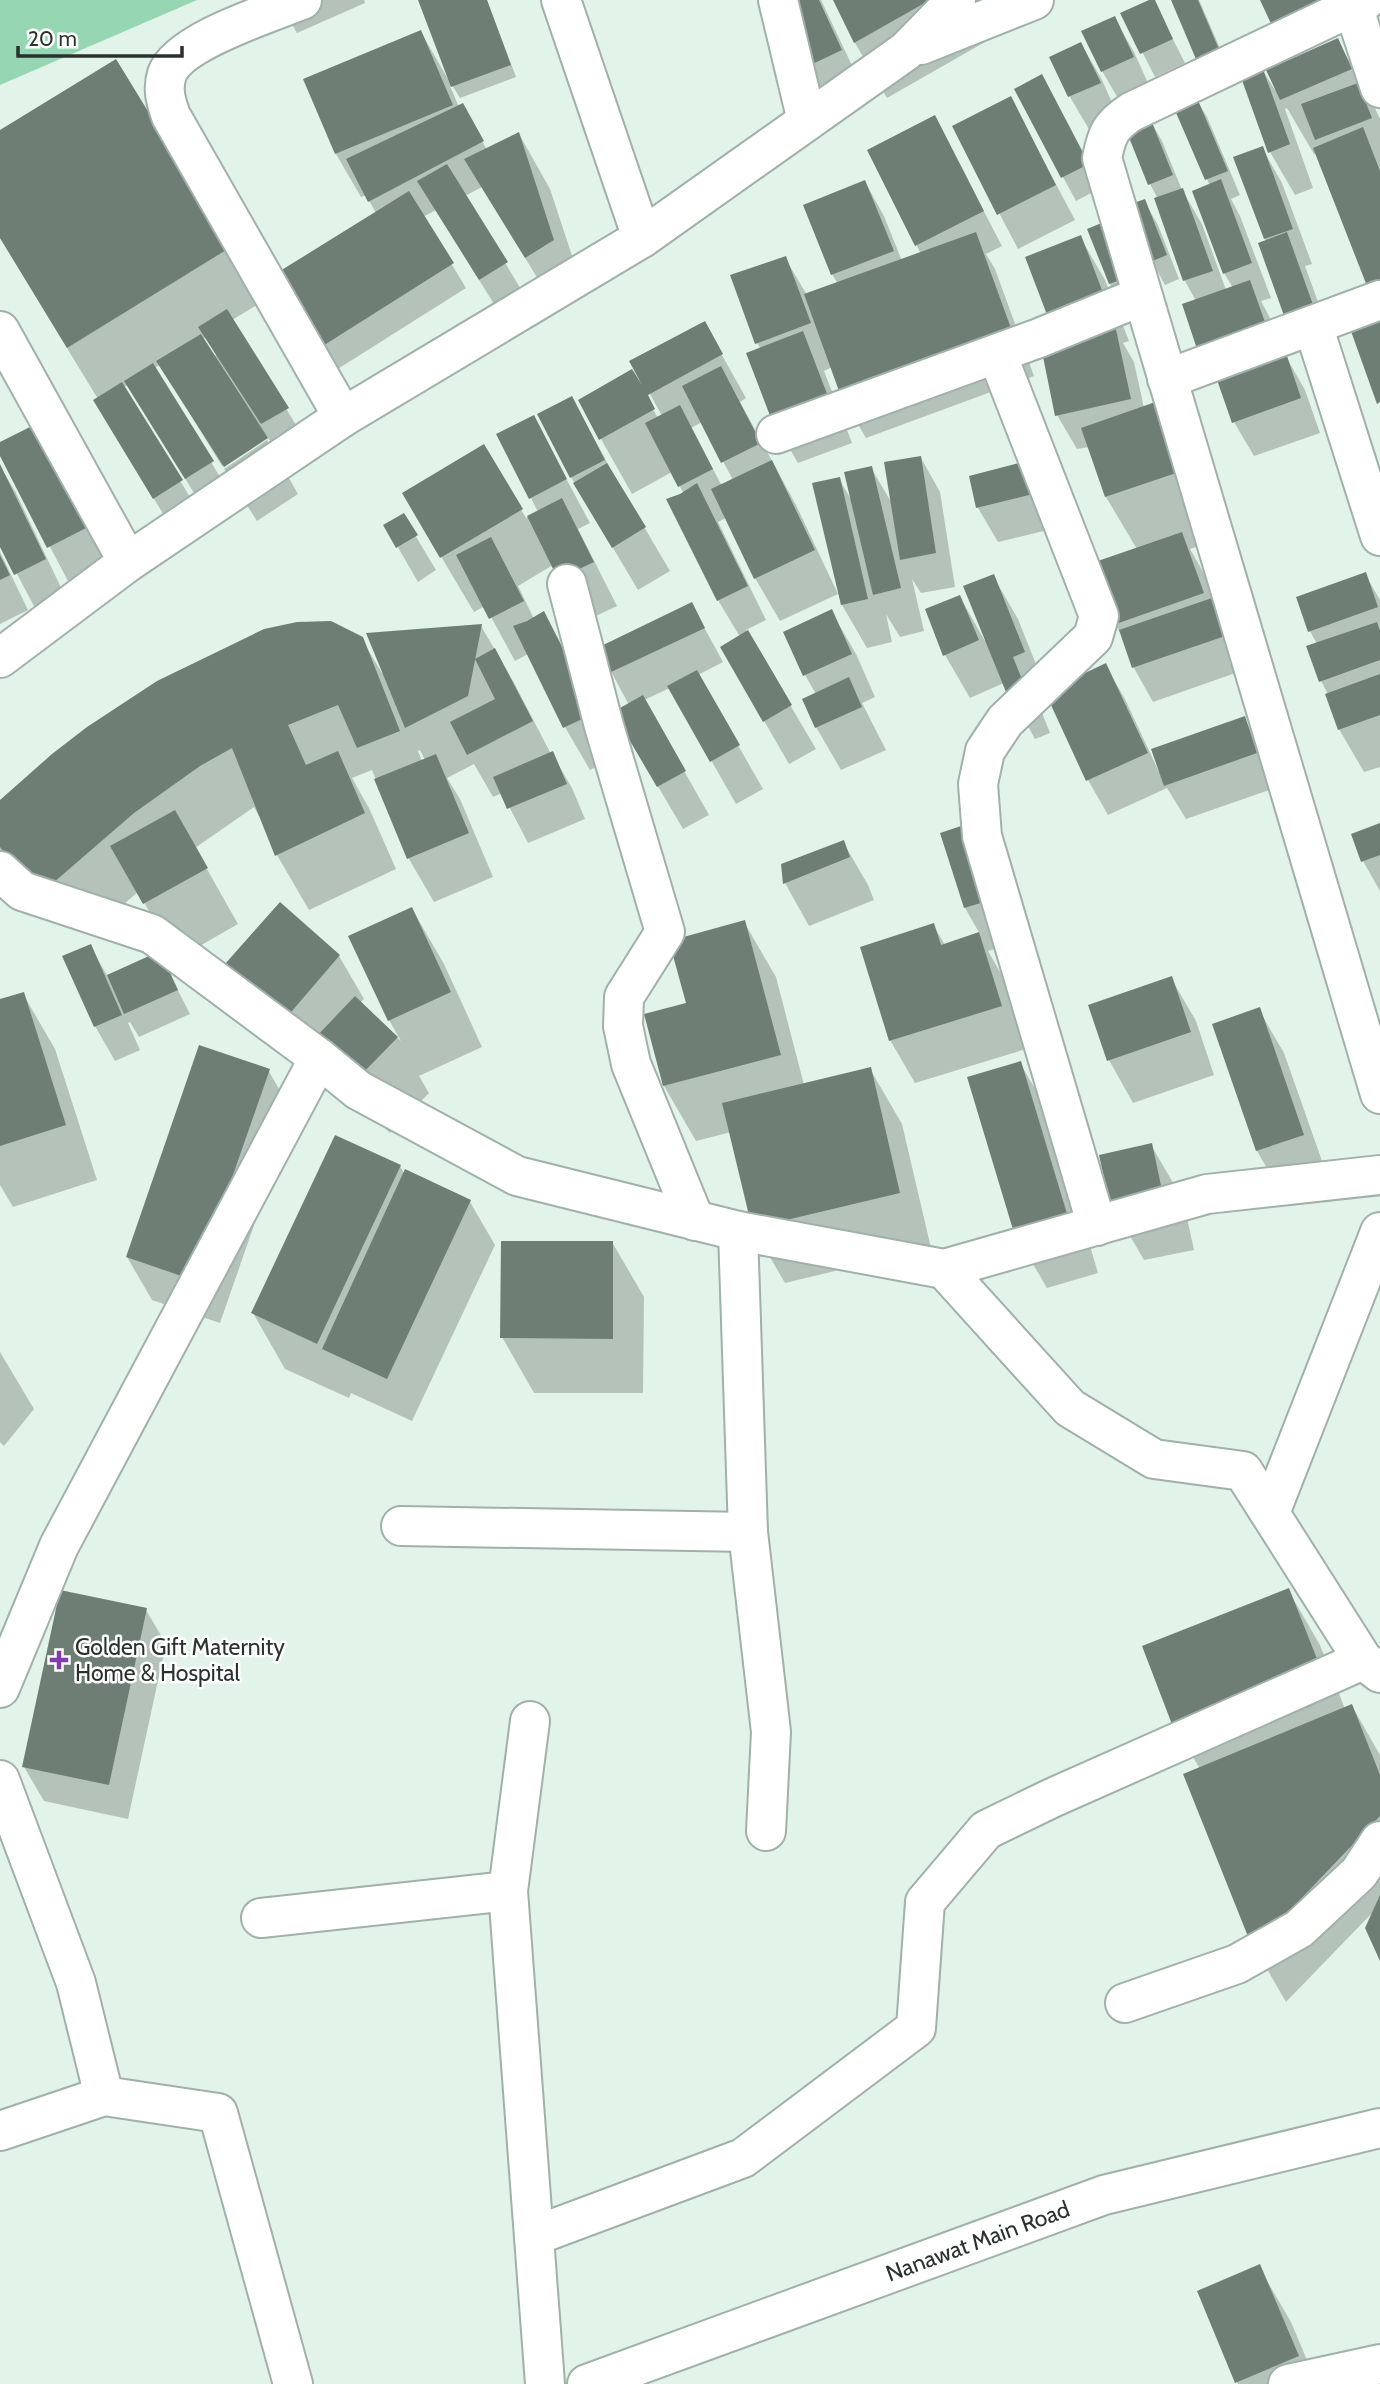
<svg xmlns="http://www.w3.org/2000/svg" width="1380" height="2384" font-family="Cabin,sans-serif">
<rect width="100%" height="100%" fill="#e2f3e9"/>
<path fill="#96d6b2" d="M0 0H197L0 85Z"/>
<path fill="#0003" fill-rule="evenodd" d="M278 0H364L365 3 297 33Z
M420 0H487L516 77 460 98 452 85 450 86 459 107 462 105 487 150 519 134 550 189 585 295 558 312 482 187 465 196 531 306 505 322 436 210 423 217 466 288 333 372 288 300 376 213 366 195 361 197 336 154 306 80 421 32 448 79 450 78Z
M789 0H821L865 93 833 109 808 66Z
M835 0H966L985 42 887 98 855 43Z
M1153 0 1185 63 1155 77 1123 14Z
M1173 0H1199L1236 85 1216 94 1203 70Z
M1114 18 1134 52 1152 92 1122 105 1102 71Z
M1337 40 1369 95 1380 119V306L1317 153 1314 154 1287 108 1285 109 1313 188 1295 195 1270 152 1259 64 1275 90Z
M1081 44 1101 78 1119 118 1090 131 1070 97 1052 58Z
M116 61 262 302 232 320 307 443 283 458 267 437 222 466 160 365 154 368 237 505 211 521 128 385 124 387 206 524 180 541 120 444 98 399 0 238V132ZM206 337 216 355 214 357 202 339Z
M1041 77 1101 188 1076 201 1016 90Z
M1193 94 1207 117 1240 195 1231 199 1240 216 1271 298 1261 301 1269 316 1283 356 1285 355 1305 390 1320 433 1254 456 1234 422 1196 301 1185 281 1156 199H1158L1150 184 1148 117 1162 141 1182 190 1202 224 1226 290 1233 288 1224 273 1210 186 1174 102Z
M1010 98 1075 220 1018 249 954 127Z
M935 118 1002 246 986 254 995 269 1034 376 866 438 846 404 832 367 824 371 852 443 798 463 773 420 761 349 757 343 785 258 807 295 838 284 832 274 865 182 884 216 902 261 921 254 869 151Z
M1262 148 1282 183 1312 264 1305 266 1336 351 1266 242 1235 158Z
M1144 201 1158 225 1179 279 1165 285 1152 261Z
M1104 224 1130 318 1110 284 1089 230Z
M1080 237 1105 280 1129 341 1123 343 1134 362 1144 408 1226 537 1190 549 1206 577 1219 613 1244 670 1153 702 1134 668 1125 641 1115 624 1137 549 1106 497 1089 447 1077 449 1057 415Z
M704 323 746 398 740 402 796 505 838 594 780 621 755 578 726 518 718 522 766 620 746 630 816 749 789 764 722 648 740 637 718 600 684 494 672 472 632 494 601 439 632 372 658 418 662 416 632 361ZM702 422 733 480 722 486 691 428Z
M572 398 620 486 670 571 638 590 571 477Z
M533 417 590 523 578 529 617 606 585 621 553 565 518 586 534 619 544 613 568 656 618 756 590 770 565 727 528 654 515 661 485 606 474 612 436 548 484 446 526 518 538 512 531 498Z
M41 423 112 559 68 581 0 452V444Z
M267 440 298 494 257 521 224 469Z
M921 458 940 492 955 587 921 593 912 579 924 631 900 637 886 614 892 642 867 648 842 605 814 485 839 479 852 501 871 468 893 505Z
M1029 462 1056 528 998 542 978 508 971 477Z
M0 466 16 493 64 594 35 608 0 542Z
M403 515 436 570 418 582 385 525Z
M0 552 28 610 0 624Z
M1365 574 1380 600V767L1364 772 1339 729 1328 694 1321 681 1317 644 1310 631Z
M993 576 1018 619 1047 692 1105 665 1125 699 1159 772 1244 718 1264 753 1275 788 1186 819 1167 788 1108 815 1088 780 1048 695 1037 700 1050 733 1035 739 1004 683 970 698 945 655 960 597 985 641 987 640Z
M692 605 723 662 698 675 763 789 736 804 670 688 644 700 709 815 683 829 615 713 629 705 599 649Z
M831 611 856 654 875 697 862 703 886 750 841 770 816 727V694L805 675Z
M481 626 513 681 551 754H552L572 788 585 819 528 843 502 793 493 797 474 764 447 778 460 799 493 877 434 902 409 859 372 770 352 778 369 808 396 869 309 910 277 855 261 815 259 816 254 807 195 848 238 924 177 959 138 892 101 924 53 919 0 850V802L361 638 382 673ZM420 750 425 760 422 761 418 751Z
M1380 825V891L1363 861Z
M942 834 1014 943 988 951 1003 977 1026 1049 915 1083 890 1040 933 925 945 945 980 934 965 908Z
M843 842 868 885 874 900 809 926 785 883Z
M280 904 339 956 364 999 360 1003 401 1041 389 1020 412 909 444 964 482 1047 419 1076 429 1093 390 1133 349 1093 252 1008Z
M744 922 776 977 804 1085 870 1069 902 1124 931 1248 785 1283 753 1228 731 1132 696 1141 664 1086 646 1015 688 1004Z
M90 946 108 977 159 953 190 1014 139 1037 130 1022 128 1023 140 1050 115 1061 95 1026Z
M1171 978 1196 1021 1214 1075 1133 1103 1109 1060Z
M23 994 55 1049 97 1180 13 1207 0 1185V1001Z
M1259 1010 1284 1053 1328 1178 1282 1194 1257 1151 1214 1025Z
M1020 1063 1052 1118 1098 1273 1047 1288 1015 1233Z
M268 1070 293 1113 220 1323 152 1300 127 1257Z
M1151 1145 1183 1200 1194 1250 1144 1260 1112 1205Z
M400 1166 405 1175 470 1202 495 1245 412 1421 351 1393 349 1398 285 1369 253 1313Z
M612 1242 644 1297 643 1393H534L502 1337Z
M0 1352 34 1409 4 1446 0 1442Z
M1288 1590 1320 1645 1345 1709 1352 1706 1380 1755V1957L1375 1910 1286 2002 1255 1948 1200 1769 1175 1726Z
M146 1610 166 1644 128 1819 44 1801 24 1767Z
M1259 2267 1291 2322 1317 2384H1238L1199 2292Z"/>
<path fill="#6f7e75" d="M418 0H487L511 65 451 87Z
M787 0H819L842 50 806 67Z
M833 0H930L854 43Z
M1149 0H1155L1173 39 1140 54 1120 13Z
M1171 0H1198L1224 61 1201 71Z
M1260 0H1335L1274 30Z
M1115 16 1134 57 1101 72 1081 31Z
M421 30 453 105 335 154 303 79Z
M1338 38 1352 69 1280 100 1266 70Z
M1081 42 1101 83 1068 97 1049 57Z
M116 59 231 247 67 348 0 238V130Z
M1260 61 1290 144 1268 153 1238 69Z
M1042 74 1089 164 1061 178 1014 89Z
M1358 83 1372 118 1315 140 1301 104Z
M1194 91 1228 171 1205 180 1171 101Z
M1011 96 1056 185 997 215 952 126Z
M463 103 484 141 368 202 346 159Z
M935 115 984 211 915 246 867 150Z
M1149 115 1173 175 1148 185 1124 125Z
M1363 127 1380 171V281L1367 286 1313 148Z
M519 132 554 240 525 258 464 159Z
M1263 146 1293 229 1264 239 1233 157Z
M447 164 508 262 479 280 417 181Z
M1221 179 1252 263 1223 274 1192 191Z
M865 180 894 251 831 275 803 205Z
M1183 188 1213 271 1183 281 1154 198Z
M409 191 454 263 318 349 272 276Z
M1145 199 1167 255 1150 262 1128 205Z
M1104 222 1126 278 1109 284 1087 229Z
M976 232 1016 342 844 405 804 294Z
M1287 232 1317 316 1288 327 1258 243Z
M1081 235 1105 298 1049 320 1025 257Z
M786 256 811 323 755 344 730 275Z
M1250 280 1266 325 1197 349 1182 304Z
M227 309 289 408 261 424 198 327Z
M1376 310 1380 321V402L1377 404 1347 320Z
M705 321 723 354 648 395 655 409 599 440 578 400 632 369 642 385 629 361Z
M1115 325 1131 399 1055 416 1040 342Z
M803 331 829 399 772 421 746 353Z
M201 334 268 438 224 467 156 361Z
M1286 353 1301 398 1232 423 1216 377Z
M153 363 214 461 185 479 124 381Z
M721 366 761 443 721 463 682 386Z
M122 382 183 480 153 499 93 400Z
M572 396 605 460 570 478 537 414Z
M1164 399 1188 469 1105 497 1081 428Z
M680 405 713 469 678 487 645 423Z
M534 415 567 479 529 499 496 434Z
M42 421 94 524 47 548 0 456V442Z
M484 444 523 509 440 558 402 493Z
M921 456 936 553 900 560 884 462Z
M772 460 815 550 754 579 711 489Z
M1030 460 1037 493 976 508 969 476Z
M607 463 646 527 612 548 573 483Z
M0 464 46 559 14 575 0 547Z
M872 466 901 588 873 595 844 472Z
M840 477 868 599 841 605 812 483Z
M697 483 748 586 717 601 666 499 680 494Z
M562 498 594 562 558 579 527 516Z
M404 513 418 535 396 548 383 525Z
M1182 532 1204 593 1113 625 1092 563Z
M491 537 524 601 489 619 456 555Z
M0 555 10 575 0 580Z
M1366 572 1378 607 1308 632 1296 597Z
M994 574 1025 652 1013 657 1026 689 1008 697 963 586Z
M960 595 979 640 943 656 925 609Z
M1212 598 1225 636 1132 668 1119 630Z
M692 602 705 628 609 673 597 648Z
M832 609 852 654 803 676 783 632Z
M544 611 595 713 563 728 513 626 527 621Z
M331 621 363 637 400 731 357 748 338 705 288 725 306 765 338 751 365 813 275 856 232 748 200 766 134 813 38 896 0 847V800L52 754 87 727 157 681 264 629 297 622Z
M1377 622 1380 631V660L1319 682 1306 646Z
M482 624 468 696 405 728 366 633Z
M748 630 792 705 763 722 720 647Z
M495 648 533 721 467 755 450 722 495 699 475 659Z
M1106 663 1148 753 1086 781 1045 692Z
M697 670 740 745 710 762 667 686Z
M1380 674V715L1338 730 1325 694Z
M849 677 862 707 815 728 802 699Z
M643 695 686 771 657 787 613 712Z
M1245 716 1257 753 1164 786 1151 749Z
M553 751 567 784 507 809 493 777Z
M436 754 469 833 407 859 374 779Z
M175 810 208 868 143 904 110 846Z
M1380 823V855L1361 862 1351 834Z
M967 824 991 900 964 908 940 833Z
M844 840 850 857 783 884 781 864Z
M280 902 340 955 286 1018 225 964Z
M412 907 451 992 388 1021 348 936Z
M745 920 781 1055 663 1086 644 1014 686 1003 669 941Z
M934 923 941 945 979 932 1002 1006 889 1041 860 947Z
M91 944 122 1015 94 1027 62 956Z
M160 951 178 990 124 1014 107 975Z
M1172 976 1191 1032 1107 1061 1088 1005Z
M24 992 66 1125 0 1146V999Z
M355 996 398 1037 357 1079 315 1038Z
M1260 1007 1304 1135 1256 1151 1212 1024Z
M199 1045 270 1069 196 1281 126 1257Z
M1021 1061 1068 1217 1014 1233 967 1077Z
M871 1067 900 1193 752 1228 722 1103Z
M335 1135 401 1165 317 1344 251 1313Z
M1152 1143 1163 1195 1110 1205 1099 1155Z
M405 1169 471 1200 387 1379 322 1349Z
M501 1241H613V1339L500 1338Z
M1289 1588 1321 1669 1173 1727 1142 1646Z
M60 1590 147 1608 109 1785 22 1767Z
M1352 1704 1380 1775V1816L1253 1949 1183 1774Z
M1380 1895V1961L1365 1928Z
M1260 2264 1299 2356 1235 2383 1197 2291Z"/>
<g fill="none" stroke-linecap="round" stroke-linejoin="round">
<g stroke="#a0b1a7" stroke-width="42">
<g id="minor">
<path d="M302 0C270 13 179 41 167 74 162 89 166 102 171 116L343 417"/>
<path d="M561 0 642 238"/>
<path d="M778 0 807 121"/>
<path d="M1366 0 1131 112C1110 126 1107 134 1102 158L1380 1094"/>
<path d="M1353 6 1380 88"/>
<path d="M1313 325 1380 536"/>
<path d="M0 331 128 562"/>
<path d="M997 354 1099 616 1093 637 1005 721 985 751 978 784 982 836 1097 1226"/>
<path d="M1167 379 1380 300"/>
<path d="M776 434 1039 338 1142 296"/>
<path d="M567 584 604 726 665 932 624 997 623 1026 631 1064 695 1221"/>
<path d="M0 871 22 891 152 934 319 1058 358 1090 517 1176 738 1231 944 1269 1207 1194 1380 1175"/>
<path d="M738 1231 748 1532 771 1732 766 1831"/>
<path d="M944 1269 1070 1408 1154 1459 1243 1471 1363 1660 1380 1673"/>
<path d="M1270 1513 1380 1232"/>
<path d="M401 1526 748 1532"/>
<path d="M0 1688 59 1546 319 1058"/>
<path d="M530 1721 508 1891 545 2384"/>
<path d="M0 1780 76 1983 104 2096"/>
<path d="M261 1918 508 1891"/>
<path d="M1125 2003 1237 1964 1299 1929 1359 1873 1380 1841"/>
<path d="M0 2131 104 2096 218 2113 293 2384"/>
<path d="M534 2236 743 2158 916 2028 925 1902 986 1830 1052 1798 1363 1660"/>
<path id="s1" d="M587 2384 1104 2195 1380 2128"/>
<path d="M1288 2384 1380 2364"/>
</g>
</g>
<g stroke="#a0b1a7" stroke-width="42">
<path id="major" d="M921 45 1034 0
M0 658 128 562 343 417 642 238 906 51 956 0"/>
</g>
<use href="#minor" stroke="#fff" stroke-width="38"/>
<use href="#major" stroke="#fff" stroke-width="38"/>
</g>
<path fill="#823bae" stroke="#fff" stroke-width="2.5" d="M55.5 1649.5h7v7h7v7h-7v7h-7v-7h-7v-7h7z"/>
<g text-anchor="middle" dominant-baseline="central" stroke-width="5" stroke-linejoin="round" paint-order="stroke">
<g font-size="23" fill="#2b322e" stroke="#fff" text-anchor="start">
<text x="75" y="1647">Golden Gift Maternity<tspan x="75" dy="26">Home &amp; Hospital</tspan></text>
</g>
<g font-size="23" fill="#2b322e" stroke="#fff">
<text stroke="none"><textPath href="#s1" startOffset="416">Nanawat Main Road</textPath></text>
</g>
</g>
<path d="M18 46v10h164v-10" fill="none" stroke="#2b322e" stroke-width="3.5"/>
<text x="28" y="46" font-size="21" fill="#2b322e" stroke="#ffffff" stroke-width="5" paint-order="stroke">20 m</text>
</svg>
